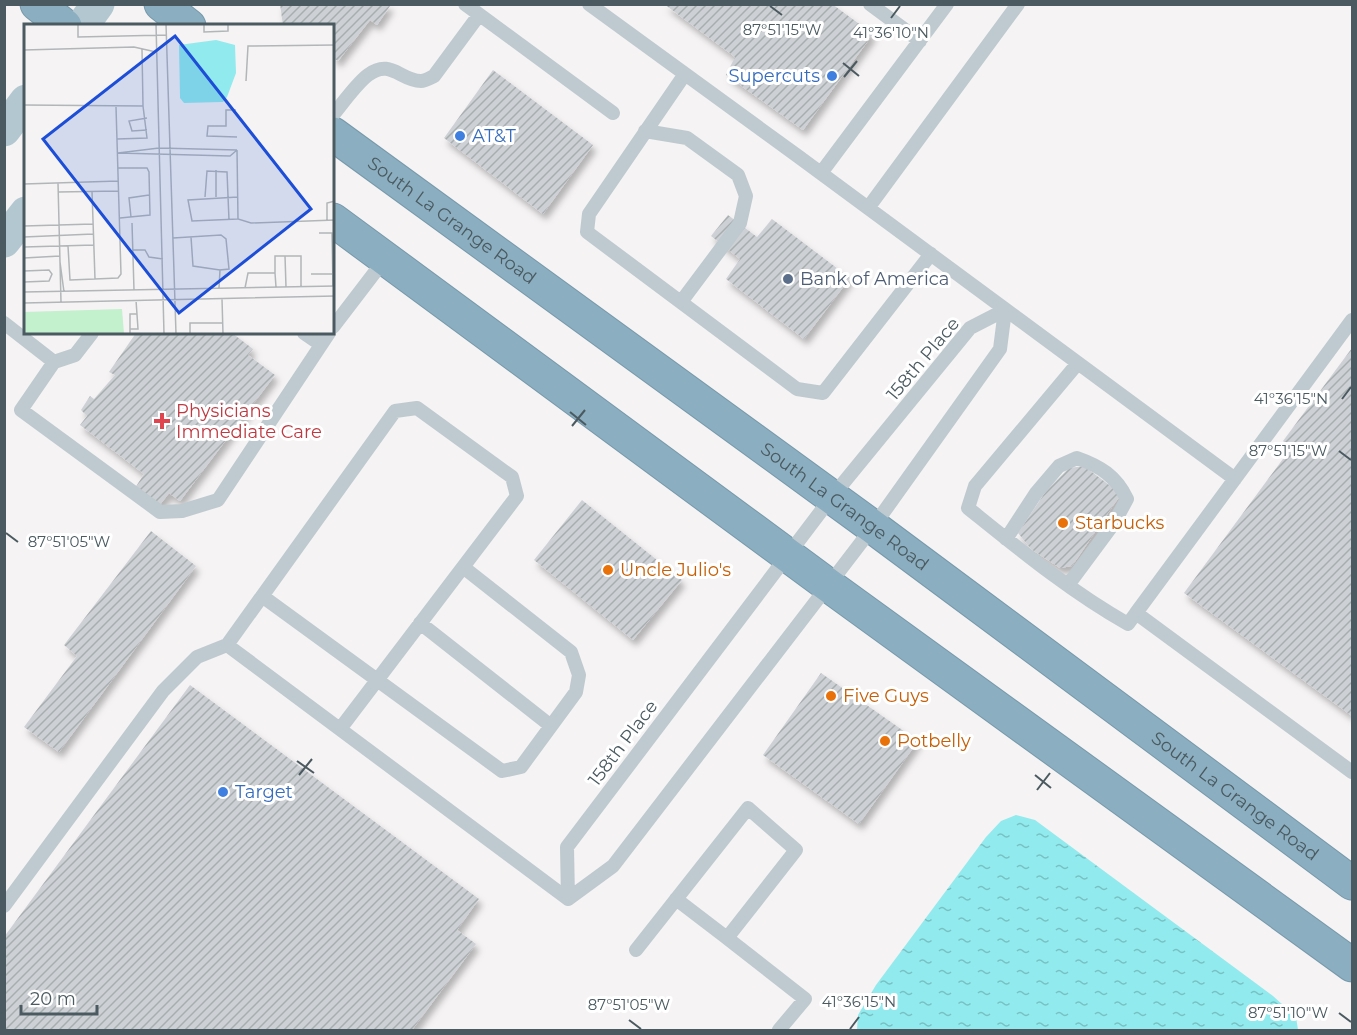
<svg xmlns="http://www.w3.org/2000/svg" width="1357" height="1035" font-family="Montserrat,sans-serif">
<defs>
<pattern id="water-ripples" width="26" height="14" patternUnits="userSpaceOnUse" patternTransform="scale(1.5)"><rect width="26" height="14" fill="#91eaed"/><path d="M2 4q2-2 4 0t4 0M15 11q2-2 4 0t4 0" fill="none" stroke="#78c1c3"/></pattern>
<pattern id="building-hatch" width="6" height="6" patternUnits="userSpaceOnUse" patternTransform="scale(1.5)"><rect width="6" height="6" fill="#cdd1d5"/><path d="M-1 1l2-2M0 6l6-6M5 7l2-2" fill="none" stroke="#a8adb0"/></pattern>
<filter id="shadow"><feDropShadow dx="3.5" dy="6" stdDeviation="3" flood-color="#0004"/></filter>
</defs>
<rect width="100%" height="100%" fill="#f5f3f3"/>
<path fill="url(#water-ripples)" d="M1016 815 1035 820 1273 996 1296 1017 1298 1030H857L858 1015 876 985 986 837 1001 821Z"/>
<path fill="url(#building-hatch)" filter="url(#shadow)" d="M280 4H388L390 6 377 25 370 20 338 61 333 58V26H283Z
M664 4H832L873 34 803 130 726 75 735 57Z
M493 70 593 145 543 214 444 138Z
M728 215 757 237 772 219 850 278 804 339 726 279 740 259 711 236Z
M136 333H232L253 349 248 355 275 375 180 501 169 493 159 506 135 488 144 474 80 425 87 416 81 410 90 396 94 399 115 375 109 372Z
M1352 348V716L1184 593 1291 448 1283 441Z
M1084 466 1121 494 1072 566 1060 568 1031 549 1018 533 1046 491 1069 468Z
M582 500 682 580 633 640 534 560Z
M151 531 196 566 59 752 24 727 77 656 64 645Z
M821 673 918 741 859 824 763 755Z
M190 685 479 899 457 930 476 944 412 1030H4V937Z"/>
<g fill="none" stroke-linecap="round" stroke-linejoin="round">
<g stroke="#7699ac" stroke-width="35">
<g id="highway">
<path d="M37 4 65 26"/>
<path d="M161 4 189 26"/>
<path id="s1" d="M333 134 873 527 1352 883"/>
<path d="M333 220 828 585 1352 965"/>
</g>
</g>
<path stroke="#becacf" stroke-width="14" d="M465 4 613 113
M589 4 799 157 1235 479
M870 4 920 41
M685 74 589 214 587 232 797 389 823 393 931 254
M333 115C343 103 356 84 368 75 391 58 400 81 421 81 425 81 430 78 434 76L479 15
M645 131 687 138 738 175 746 196 740 223 681 302
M821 173 947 4
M868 208 1018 4
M1352 320 1136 613 1352 772
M4 323 54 362 21 410 160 512 182 511 218 500 329 333
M333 327 385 259
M304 333 320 344
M54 362 75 355 92 333
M1078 363 975 486 968 508C1019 549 1071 592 1128 624L1136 613
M1006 539 1036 493 1059 466 1077 458C1100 466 1116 476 1127 499L1114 523 1068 585
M262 596 502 771 521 767 576 692 579 675 571 652 463 567
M420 623 551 726
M227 645 395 411 417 408 512 477 517 496 340 729
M568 899 567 847 831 498 970 328 1005 310
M568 899 613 866 873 527 1000 349 1005 310
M676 899 727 938
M4 906 163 691 197 657 227 645 568 899
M636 950 748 808 796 850 727 938 805 999 779 1030"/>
<path stroke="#b3c7d0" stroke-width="33" d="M82 26 98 4
M4 130 26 101
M4 241 26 213"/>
<use href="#highway" stroke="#8baec0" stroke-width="33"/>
</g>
<path fill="none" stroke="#4a5a60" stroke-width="2" d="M770 6 782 15M891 18 900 6M843 63 859 76M844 77 857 61M1342 399 1351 387M570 412 586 425M572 426 585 410M1339 451 1351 460M6 533 18 542M297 761 314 773M299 775 312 759M1035 775 1051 788M1037 790 1050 773M1339 1013 1351 1022M629 1020 641 1029M850 1029 859 1017"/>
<g fill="#3f7fe0" stroke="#fff" stroke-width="2">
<circle cx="832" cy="76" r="6"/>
<circle cx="460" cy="136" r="6"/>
<circle cx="223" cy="792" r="6"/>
</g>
<circle fill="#5c6f8a" stroke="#fff" stroke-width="2" cx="788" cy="279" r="6"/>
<path fill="#e0444e" stroke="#fff" stroke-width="2" d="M159 412h6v6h6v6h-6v6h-6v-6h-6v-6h6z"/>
<g fill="#e8710a" stroke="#fff" stroke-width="2">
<circle cx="1063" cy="523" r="6"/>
<circle cx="608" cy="570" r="6"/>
<circle cx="831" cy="696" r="6"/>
<circle cx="885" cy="741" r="6"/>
</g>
<g text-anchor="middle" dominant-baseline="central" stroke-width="6" stroke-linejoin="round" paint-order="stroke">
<g font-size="18" fill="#366cbe" stroke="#fff" text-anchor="start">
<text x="820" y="76" text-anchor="end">Supercuts</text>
<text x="472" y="136">AT&amp;T</text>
<text x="235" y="792">Target</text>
</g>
<g font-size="18" fill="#4a5a60" stroke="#fff">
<text stroke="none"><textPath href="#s1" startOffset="147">South La Grange Road</textPath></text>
<text transform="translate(923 359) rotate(-50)">158th Place</text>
<text stroke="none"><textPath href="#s1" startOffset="633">South La Grange Road</textPath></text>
<text transform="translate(623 743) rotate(-53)">158th Place</text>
<text stroke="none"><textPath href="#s1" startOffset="1119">South La Grange Road</textPath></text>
</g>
<g font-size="18" fill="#4e5e75" stroke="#fff" text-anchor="start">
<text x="800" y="279">Bank of America</text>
</g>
<g font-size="18" fill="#be3a42" stroke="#fff" text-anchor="start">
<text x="176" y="411">Physicians<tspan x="176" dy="21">Immediate Care</tspan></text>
</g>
<g font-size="18" fill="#c56008" stroke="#fff" text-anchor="start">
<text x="1075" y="523">Starbucks</text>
<text x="620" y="570">Uncle Julio's</text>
<text x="843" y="696">Five Guys</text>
<text x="897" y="741">Potbelly</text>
</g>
</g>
<g transform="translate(24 24)">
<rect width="310" height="310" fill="#f5f3f3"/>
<path d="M98 285 100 310H0V288Z" fill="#c3f0cd"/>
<path d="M192 16 211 21 212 49 203 73 199 78 160 79 156 74 155 21Z" fill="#91eaed"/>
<path fill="none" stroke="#b1b6b8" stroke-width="1.5" d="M54 0V13L143 11M100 0H121M132 0 140 310M142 0 152 310M180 0V8L204 7V0M0 26 110 23 132 28M222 57 224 22 311 21M0 81 119 82 118 25M212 86H202V102H184L183 112 213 113M123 94 105 97 108 107 123 106M93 115 123 114 119 82M213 126 214 195 227 199 311 196M94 129 206 132 213 126M94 129 135 124 213 126M94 144H123L125 148 126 191 96 194M34 159 37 278M0 160 94 157M68 167 71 255 94 254 97 250 92 83M34 168 95 167M181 173 183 147 203 148 205 196M192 173V146M214 173 164 176 168 197 214 195M107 193 105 174 125 171M303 197V179L311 177M108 199 110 266M0 202 69 200M295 209H308L309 263M0 213 69 210M167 213 169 242 196 246M149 214 197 211 202 215 205 245 196 246 195 264M44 222 46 256 71 255M0 223 70 221M109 226H121L125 233 139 235M261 232 262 263M0 234 36 232M36 238 40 268M0 247 25 246 28 250 25 257 0 258M251 249V232H277V263M287 250H309M221 264 224 249H251L252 263M0 268 311 262M198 275 199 310M0 279 311 272M106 305V290H113M106 310V305H114L112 276M166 310V299H199"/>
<path fill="#1d4ed8" fill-opacity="0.15" stroke="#1d4ed8" stroke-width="3" d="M151 12 287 185 155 289 19 115Z"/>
<rect width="310" height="310" fill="none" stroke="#4a5a60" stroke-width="3"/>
</g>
<g font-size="15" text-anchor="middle" fill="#4a5a60" stroke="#fff" stroke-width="6" stroke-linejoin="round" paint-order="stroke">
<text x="782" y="35">87°51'15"W</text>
<text x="891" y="38">41°36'10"N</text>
<text x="1291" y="404">41°36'15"N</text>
<text x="1288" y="456">87°51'15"W</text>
<text x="69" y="547">87°51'05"W</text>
<text x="859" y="1007">41°36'15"N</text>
<text x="629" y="1010">87°51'05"W</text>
<text x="1288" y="1018">87°51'10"W</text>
</g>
<rect width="1357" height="1035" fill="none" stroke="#4a5a60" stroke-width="12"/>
<path d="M21 1005v9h76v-9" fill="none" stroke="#4a5a60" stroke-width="3"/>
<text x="30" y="1005" font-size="18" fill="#4a5a60" stroke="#ffffff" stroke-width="4.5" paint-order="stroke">20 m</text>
</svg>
